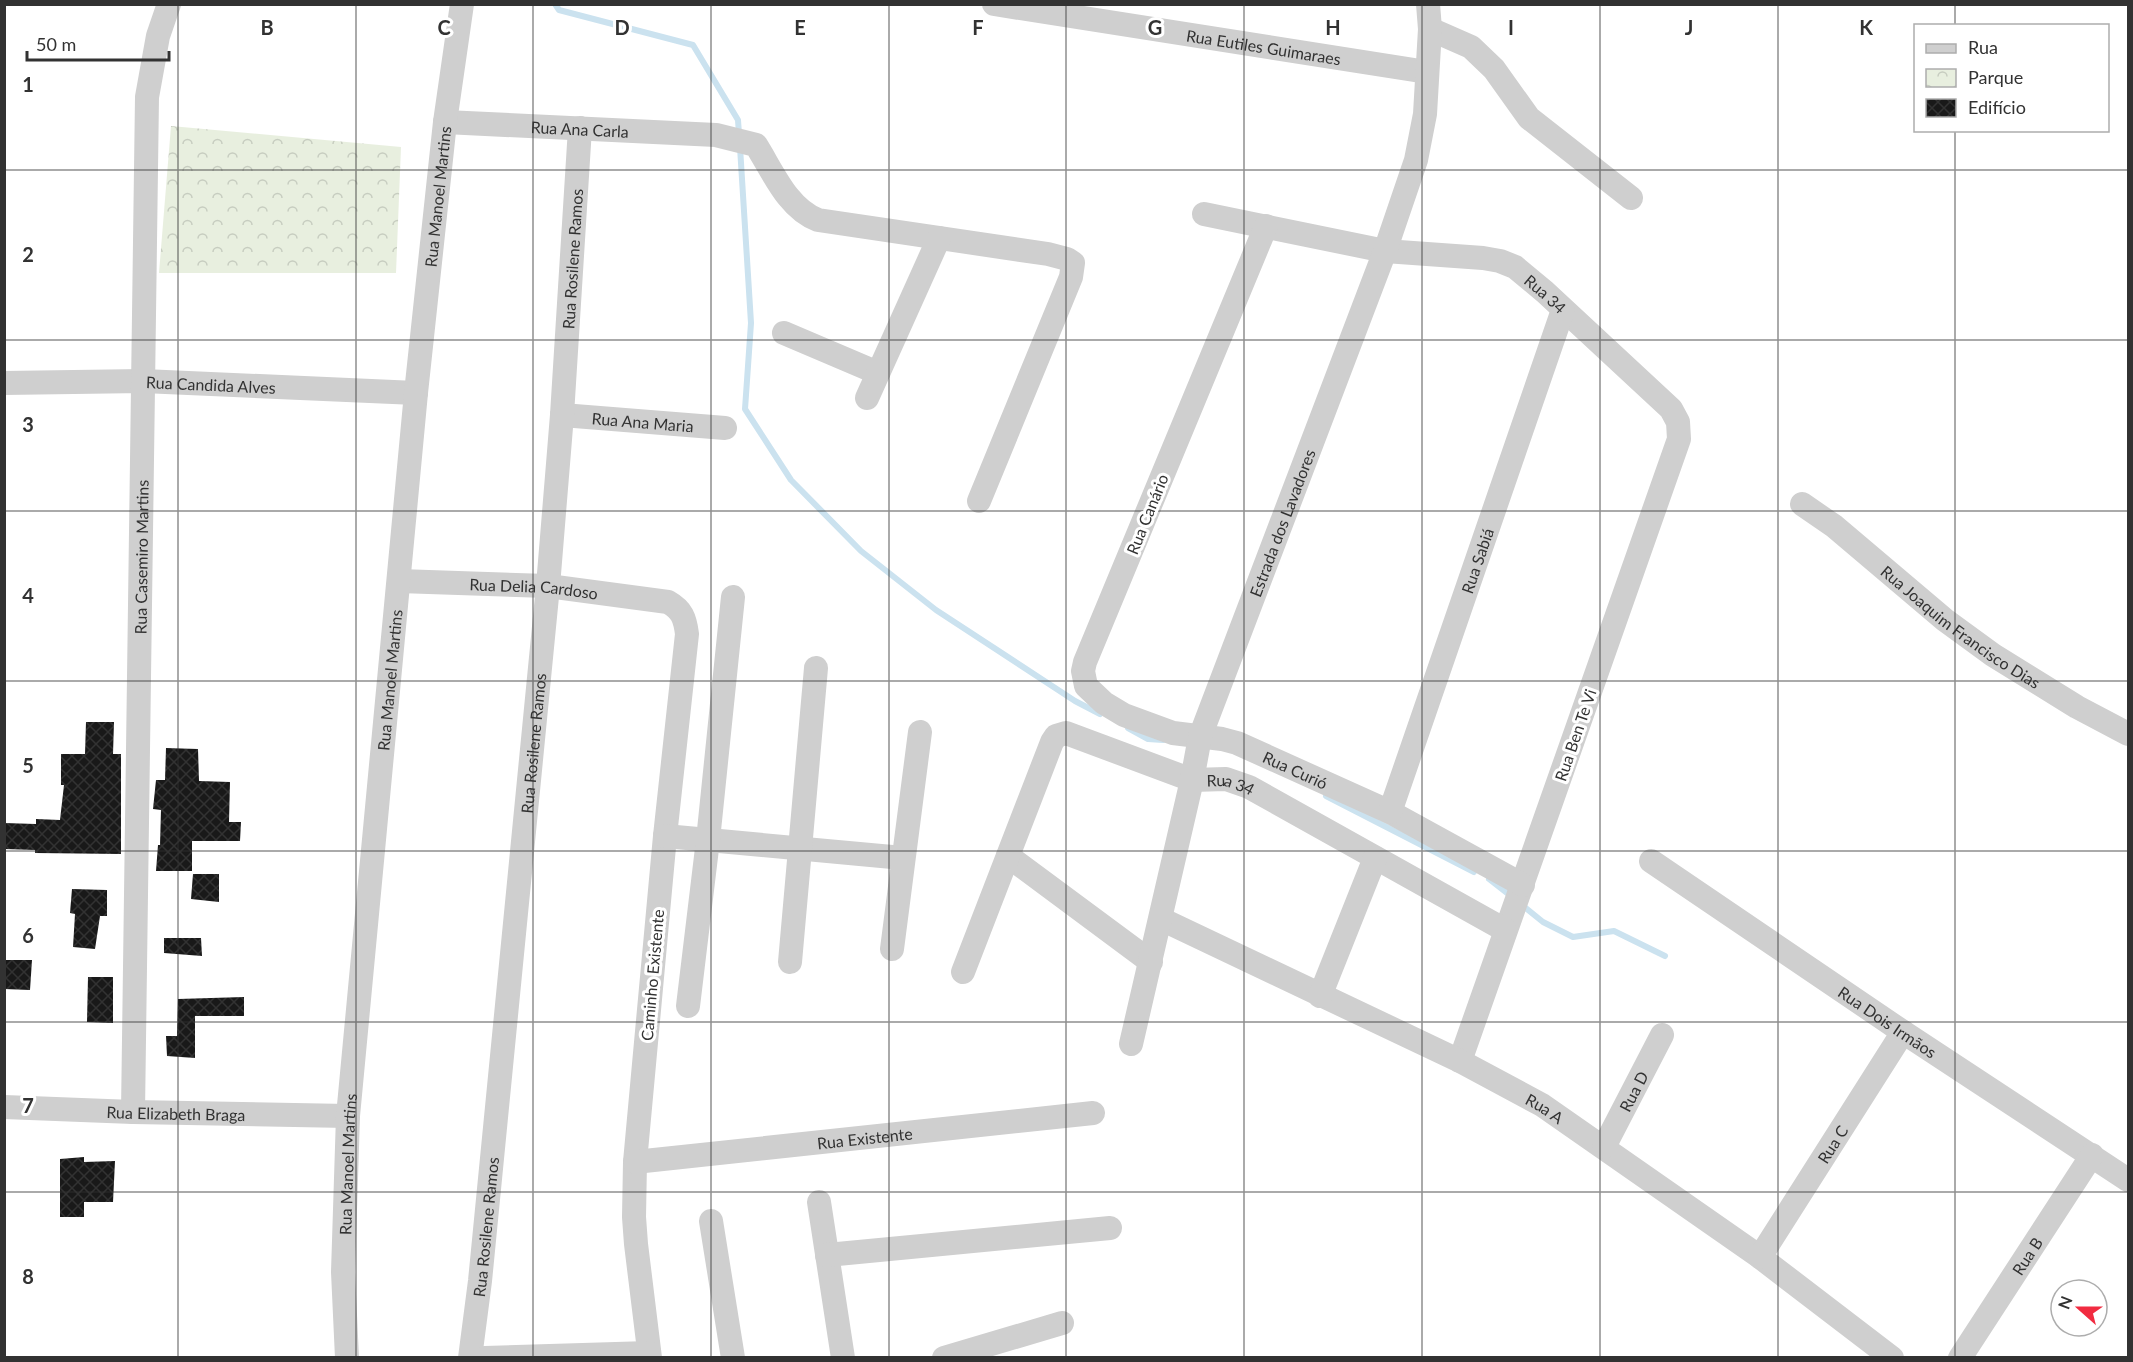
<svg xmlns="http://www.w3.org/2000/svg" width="2133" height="1362" font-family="Lato,sans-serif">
<defs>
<pattern id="park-crowns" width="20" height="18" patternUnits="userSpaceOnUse" patternTransform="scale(1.5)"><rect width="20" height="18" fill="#e8efdf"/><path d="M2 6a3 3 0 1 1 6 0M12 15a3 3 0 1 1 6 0" fill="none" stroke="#c7cdc0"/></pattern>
<pattern id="building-cross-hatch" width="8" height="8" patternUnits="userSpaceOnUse" patternTransform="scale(1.5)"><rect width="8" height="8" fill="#191919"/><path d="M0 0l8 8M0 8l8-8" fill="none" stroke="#323232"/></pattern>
</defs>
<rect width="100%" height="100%" fill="#fff"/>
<path fill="url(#park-crowns)" d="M171 126 401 147 396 273H159Z"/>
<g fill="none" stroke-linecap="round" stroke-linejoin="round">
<path stroke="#cbe2ef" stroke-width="6" d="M555 4 559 10 693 45 738 120 739 134
M740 147 751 323 745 409 791 480 861 551 936 610 1075 701 1100 714
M1128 728 1148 739 1163 740
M1326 796 1474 872
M1489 879 1512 897
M1522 905 1543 922 1573 937 1614 931 1665 956"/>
</g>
<path fill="url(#building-cross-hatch)" d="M86 722H114L113 754H121V854L35 853V850L4 849V823L36 824V819L60 820 64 785H61V754H85Z
M166 748 198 749 199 781 230 782 229 822H241L240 841H192V871H156L158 845H160L161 810 153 809 156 780H165Z
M193 874H219V902L191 899Z
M72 889 107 890V916H100L95 949 73 947 75 914 70 913Z
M164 938H201L202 956 164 953Z
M4 960H32L30 990 4 989Z
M88 977H113V1023L87 1022Z
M244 997V1016H195V1058L167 1056 166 1036H177L178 999Z
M84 1157V1162L115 1161 113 1202H84V1217H60V1159Z"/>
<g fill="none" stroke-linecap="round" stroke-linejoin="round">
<g stroke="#cfcfcf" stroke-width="24">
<path id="s1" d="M994 4 1427 72"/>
<path d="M1430 29 1471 47 1494 69 1529 118 1631 198"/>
<path id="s2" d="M445 122 716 135 756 145C773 172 788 209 818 220L1048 254 1067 259 1073 263 1071 277 979 501"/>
<path id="s3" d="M1204 214 1385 251 1483 258 1500 261 1515 267 1545 292 1671 409 1678 422 1679 439 1460 1061"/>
<path id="s4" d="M1266 226 1085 662 1083 671 1086 686 1104 703 1124 715 1173 733 1222 739 1237 743 1390 812 1523 885"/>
<path d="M784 333 878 373"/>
<path id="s5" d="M4 383 143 381 416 393"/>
<path d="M867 398 939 238"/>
<path id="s6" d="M562 415 725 428"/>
<path id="s7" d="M1802 504 1834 526 1945 620 1993 655 2077 707 2128 734"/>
<path id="s8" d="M399 581 548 586 668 602C682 610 685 618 687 634L665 836 635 1162 634 1217 636 1244 650 1358"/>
<path id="s9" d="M1390 812 1563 310"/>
<path d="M665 836 903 858"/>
<path d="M1008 856 1151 962"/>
<path id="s10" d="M1651 861 1903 1032 2128 1180"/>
<path id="s11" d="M1161 919 1460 1061 1542 1105 1760 1257 1892 1358"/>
<path d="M892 949 920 732"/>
<path d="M790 962 816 668"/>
<path id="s12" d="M963 972 1052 742 1056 736 1066 733 1192 780 1226 779 1249 787 1505 930"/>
<path d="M1320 996 1375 858"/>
<path d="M688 1006 708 840 733 597"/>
<path id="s13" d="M1131 1044 1192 780 1200 737 1385 251 1416 160 1425 114 1430 29 1428 4"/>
<path id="s14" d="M4 1107 133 1112 348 1116"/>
<path id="s15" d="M133 1112 147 97 158 36 169 4"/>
<path id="s16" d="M1604 1147 1662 1035"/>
<path id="s17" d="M635 1162 1093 1113"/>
<path d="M819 1202 843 1358"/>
<path d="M711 1221 733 1358"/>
<path d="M827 1255 1110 1228"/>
<path id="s18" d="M1760 1257 1903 1032"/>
<path id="s19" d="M347 1358 343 1272 348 1116 416 393 445 122 462 4"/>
<path id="s20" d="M470 1358 480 1281 548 586 562 415 580 128"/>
<path d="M485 1358 649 1353"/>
<path d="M944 1358 1062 1323"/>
<path id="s21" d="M1960 1358 2092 1155"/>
</g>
</g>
<path fill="none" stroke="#323232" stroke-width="1.5" stroke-opacity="0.55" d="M178 4V1358M356 4V1358M533 4V1358M711 4V1358M889 4V1358M1066 4V1358M1244 4V1358M1422 4V1358M1600 4V1358M1778 4V1358M1955 4V26M1955 130V1358M4 170H2128M4 340H2128M4 511H2128M4 681H2128M4 851H2128M4 1022H2128M4 1192H2128"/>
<g text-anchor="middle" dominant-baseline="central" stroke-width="6" stroke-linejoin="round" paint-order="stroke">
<g font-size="16" fill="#323232" stroke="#fff">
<text stroke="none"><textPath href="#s1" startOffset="273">Rua Eutiles Guimaraes</textPath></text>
<text stroke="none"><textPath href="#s2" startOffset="135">Rua Ana Carla</textPath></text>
<text stroke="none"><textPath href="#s19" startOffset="1166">Rua Manoel Martins</textPath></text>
<text stroke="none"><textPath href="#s20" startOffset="1104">Rua Rosilene Ramos</textPath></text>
<text stroke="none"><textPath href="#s3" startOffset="357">Rua 34</textPath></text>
<text stroke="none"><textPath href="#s5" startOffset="207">Rua Candida Alves</textPath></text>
<text stroke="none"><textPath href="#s6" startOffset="81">Rua Ana Maria</textPath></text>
<text transform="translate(1147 514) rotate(-68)">Rua Canário</text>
<text stroke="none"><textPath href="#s13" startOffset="544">Estrada dos Lavadores</textPath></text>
<text stroke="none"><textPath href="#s15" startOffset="555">Rua Casemiro Martins</textPath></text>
<text stroke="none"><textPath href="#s9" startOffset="266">Rua Sabiá</textPath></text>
<text stroke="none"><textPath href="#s8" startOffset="135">Rua Delia Cardoso</textPath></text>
<text stroke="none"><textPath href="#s7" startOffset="201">Rua Joaquim Francisco Dias</textPath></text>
<text stroke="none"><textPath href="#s19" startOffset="680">Rua Manoel Martins</textPath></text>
<text transform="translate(1575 735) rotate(-71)">Rua Ben Te Vi</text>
<text stroke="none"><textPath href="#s20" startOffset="618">Rua Rosilene Ramos</textPath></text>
<text stroke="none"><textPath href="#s4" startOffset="726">Rua Curió</textPath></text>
<text stroke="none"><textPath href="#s12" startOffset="438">Rua 34</textPath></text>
<text transform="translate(652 975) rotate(-85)">Caminho Existente</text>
<text stroke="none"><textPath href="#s10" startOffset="286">Rua Dois Irmãos</textPath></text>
<text stroke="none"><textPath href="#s16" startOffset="63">Rua D</textPath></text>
<text stroke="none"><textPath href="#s11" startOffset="428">Rua A</textPath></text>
<text stroke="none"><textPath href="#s14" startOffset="172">Rua Elizabeth Braga</textPath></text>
<text stroke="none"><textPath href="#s17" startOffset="231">Rua Existente</textPath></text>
<text stroke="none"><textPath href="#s18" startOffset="134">Rua C</textPath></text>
<text stroke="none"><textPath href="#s19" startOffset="194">Rua Manoel Martins</textPath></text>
<text stroke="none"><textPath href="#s20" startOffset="132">Rua Rosilene Ramos</textPath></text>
<text stroke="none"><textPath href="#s21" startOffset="122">Rua B</textPath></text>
</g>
</g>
<g font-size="20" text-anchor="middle" font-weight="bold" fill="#323232" stroke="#fff" stroke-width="6" stroke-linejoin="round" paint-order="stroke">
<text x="267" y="35">B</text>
<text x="444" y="35">C</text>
<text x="622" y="35">D</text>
<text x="800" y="35">E</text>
<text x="978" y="35">F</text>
<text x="1155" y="35">G</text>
<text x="1333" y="35">H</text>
<text x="1511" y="35">I</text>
<text x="1689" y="35">J</text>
<text x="1866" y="35">K</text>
<text x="28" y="92">1</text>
<text x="28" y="262">2</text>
<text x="28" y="432">3</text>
<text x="28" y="603">4</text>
<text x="28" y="773">5</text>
<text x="28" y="943">6</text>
<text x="28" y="1113">7</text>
<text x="28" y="1284">8</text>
</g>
<rect width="2133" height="1362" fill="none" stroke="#323232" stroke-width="12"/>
<rect x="1914" y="24" width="195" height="108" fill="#ffffff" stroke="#adadad" stroke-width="1.5"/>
<rect x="1926" y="44" width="30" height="9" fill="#cfcfcf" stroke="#adadad" stroke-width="1.5"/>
<text x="1968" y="54" font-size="18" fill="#323232">Rua</text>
<rect x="1926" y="69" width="30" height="18" fill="url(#park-crowns)" stroke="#adadad" stroke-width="1.5"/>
<text x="1968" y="84" font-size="18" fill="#323232">Parque</text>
<rect x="1926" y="99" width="30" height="18" fill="url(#building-cross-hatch)" stroke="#adadad" stroke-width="1.5"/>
<text x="1968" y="114" font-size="18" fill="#323232">Edifício</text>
<g transform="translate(2079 1308) rotate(291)"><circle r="28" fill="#ffffff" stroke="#adadad" stroke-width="1.5"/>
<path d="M0-4.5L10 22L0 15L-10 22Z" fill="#f12b40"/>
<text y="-9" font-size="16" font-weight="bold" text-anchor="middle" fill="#323232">N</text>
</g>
<path d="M27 51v9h142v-9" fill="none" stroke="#323232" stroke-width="3"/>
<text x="36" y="51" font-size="18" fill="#323232" stroke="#ffffff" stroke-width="4.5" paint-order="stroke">50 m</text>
</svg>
